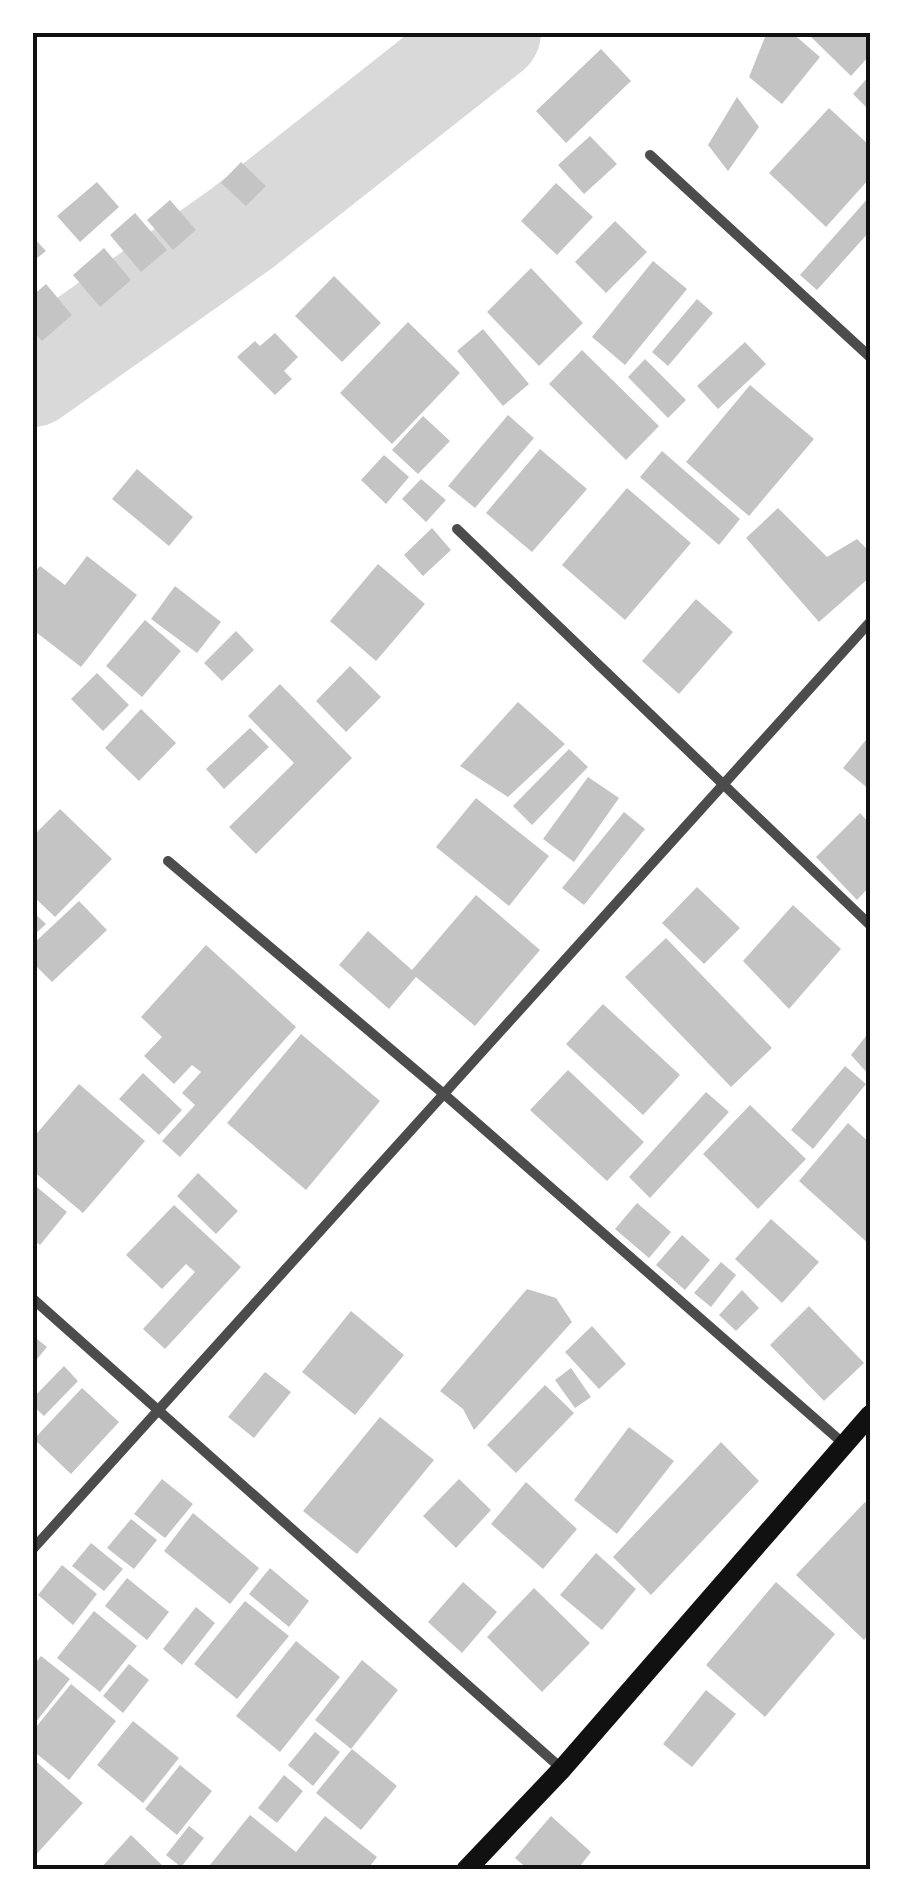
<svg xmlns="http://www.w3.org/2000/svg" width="903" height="1902" font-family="'Nunito Sans',sans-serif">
<rect width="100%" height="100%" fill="#fff"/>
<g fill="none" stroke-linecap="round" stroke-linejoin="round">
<path stroke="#d9d9d9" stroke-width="100" d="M32 377 241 229 491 32"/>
</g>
<path fill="#c4c4c4" d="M767 32H791L820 57 782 104 749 77Z
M806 32H870V55L851 76Z
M601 49 631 81 566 143 536 111Z
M870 75V111L853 94Z
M737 97 759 127 728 171 708 145Z
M829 108 870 146V178L826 227 769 173Z
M590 136 617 164 584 194 558 165Z
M241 162 266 186 246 206 221 183Z
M97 182 119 207 80 242 57 216Z
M556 183 593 217 557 255 521 221Z
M870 196V231L817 290 800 275Z
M170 200 196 230 173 250 147 220Z
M135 213 167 250 141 272 110 235Z
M615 221 647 252 606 293 575 262Z
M32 236 46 251 32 262Z
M104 248 131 280 100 307 73 275Z
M653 261 687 289 625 365 592 337Z
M531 268 583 323 539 366 487 312Z
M334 276 381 323 342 362 295 316Z
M46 284 72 315 42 341 32 330V296Z
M697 299 713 313 668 366 652 352Z
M408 322 460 373 392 444 340 393Z
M483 329 529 384 503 406 457 351Z
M275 333 298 357 284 371 292 379 275 395 237 357 255 341 260 346Z
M745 342 766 364 718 409 697 386Z
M582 350 659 426 626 460 549 384Z
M645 359 686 400 668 418 628 377Z
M750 385 814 439 749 516 686 462Z
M508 415 534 438 475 508 448 486Z
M423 416 450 441 418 474 392 450Z
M540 449 587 489 532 552 486 513Z
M662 451 740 519 719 545 640 477Z
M384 455 409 477 386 504 361 480Z
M137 469 193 517 169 546 112 499Z
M421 479 446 500 426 522 402 499Z
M627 488 691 543 625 620 562 565Z
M778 508 827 557 857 539 870 552V577L819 622 746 538Z
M432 528 451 550 423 576 404 555Z
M87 556 137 595 81 667 32 629V576L40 566 65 585Z
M378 564 425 604 376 661 330 621Z
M175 586 221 622 197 653 151 619Z
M696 599 733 632 679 694 642 661Z
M145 620 181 651 142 697 106 666Z
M236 631 254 650 222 681 204 663Z
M350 666 381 697 346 732 316 701Z
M97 673 129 705 103 731 71 699Z
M280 684 352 758 256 854 229 827 294 763 248 716Z
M518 702 565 744 508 797 460 766Z
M141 709 176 743 139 781 105 748Z
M250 728 269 747 224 789 206 769Z
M870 735V790L843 768Z
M569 749 588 767 532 825 513 806Z
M588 777 619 798 574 862 543 839Z
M476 798 549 856 509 906 436 847Z
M60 809 112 859 55 917 32 895V837Z
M624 812 645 829 584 905 562 888Z
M860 813 870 824V886L857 900 816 857Z
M697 887 740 928 704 964 662 923Z
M476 895 540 950 475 1026 416 977 389 1009 339 965 368 931 412 970Z
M79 901 107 930 52 982 32 962V945Z
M793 905 841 949 789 1009 743 961Z
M32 911 46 924 32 937Z
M666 938 772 1048 731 1087 625 977Z
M206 945 296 1027 180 1157 162 1141 195 1105 182 1093 201 1072 192 1065 174 1084 144 1056 162 1037 141 1017Z
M603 1004 680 1075 643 1115 566 1044Z
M870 1031V1076L851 1055Z
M301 1034 380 1101 306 1190 227 1123Z
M845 1066 866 1084 813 1149 791 1130Z
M568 1070 644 1142 607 1181 530 1110Z
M143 1073 182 1110 159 1135 119 1099Z
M79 1084 145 1141 83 1213 32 1170V1139Z
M706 1092 729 1112 650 1198 629 1177Z
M750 1105 806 1159 758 1209 703 1154Z
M848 1123 870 1143V1245L799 1181Z
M198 1173 238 1211 216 1234 177 1196Z
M32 1183 67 1212 40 1245 32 1239Z
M637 1203 671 1232 649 1258 615 1229Z
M174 1205 241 1267 165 1349 143 1329 195 1272 186 1264 162 1289 126 1255Z
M771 1219 819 1262 782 1303 735 1259Z
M682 1235 710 1260 685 1290 656 1265Z
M721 1262 736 1275 711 1307 694 1293Z
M527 1289 556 1298 572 1322 474 1430 463 1409 440 1391Z
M742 1290 759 1308 736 1331 719 1315Z
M809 1306 864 1363 824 1401 770 1345Z
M351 1311 404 1355 355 1415 302 1372Z
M592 1326 626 1364 599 1389 565 1352Z
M32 1335 47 1347 32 1365Z
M64 1366 78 1381 44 1416 32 1405V1399Z
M571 1368 591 1397 575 1408 555 1380Z
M265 1372 291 1392 254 1438 228 1417Z
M545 1385 574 1413 516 1473 487 1445Z
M82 1388 119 1422 71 1474 34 1439Z
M380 1417 434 1460 357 1554 303 1511Z
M629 1427 674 1461 617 1534 574 1500Z
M721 1442 759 1481 651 1595 613 1557Z
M162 1479 193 1504 165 1538 134 1514Z
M459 1479 491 1510 456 1548 423 1516Z
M526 1482 577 1529 543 1569 491 1524Z
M865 1502 870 1508V1633L864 1640 796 1575Z
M193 1513 259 1568 230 1604 164 1551Z
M131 1519 157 1540 134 1569 107 1548Z
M91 1543 123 1569 104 1591 72 1566Z
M596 1553 636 1589 602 1630 560 1595Z
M62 1565 97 1594 73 1625 38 1595Z
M270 1568 309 1601 289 1627 249 1594Z
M127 1578 169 1612 147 1640 105 1606Z
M463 1582 497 1612 462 1653 428 1622Z
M776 1582 835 1634 765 1717 706 1665Z
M534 1588 590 1643 542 1692 487 1637Z
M245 1601 289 1636 237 1699 194 1664Z
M196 1607 215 1623 182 1665 163 1649Z
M94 1611 137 1646 100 1692 57 1658Z
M296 1641 340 1677 280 1752 236 1716Z
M41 1656 70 1679 32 1727V1667Z
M362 1660 398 1690 351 1749 315 1720Z
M129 1664 149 1680 123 1713 103 1696Z
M71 1684 116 1721 69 1780 32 1750V1732Z
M706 1690 736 1714 692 1767 663 1744Z
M133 1721 179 1758 143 1803 97 1765Z
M315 1732 340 1752 313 1786 288 1765Z
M352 1749 397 1786 361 1830 316 1793Z
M32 1758 83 1803 32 1859Z
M180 1765 212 1791 177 1835 145 1809Z
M284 1775 303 1791 277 1823 258 1808Z
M250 1815 296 1852 325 1816 377 1857 367 1870H206Z
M551 1816 591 1852 577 1870H529L515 1858Z
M189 1826 204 1838 181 1867 166 1855Z
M131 1835 167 1870H99Z"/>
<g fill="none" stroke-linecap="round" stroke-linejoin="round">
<path stroke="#4c4c4c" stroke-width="10" d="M650 155 870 357
M457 529 870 925
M168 861 445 1095 844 1444
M32 1298 562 1769
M32 1550 870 622"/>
<path stroke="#111" stroke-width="20" d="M466 1870 562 1769 870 1415"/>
</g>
<rect width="903" height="1902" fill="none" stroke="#ffffff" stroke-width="70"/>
<rect x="35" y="35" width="833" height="1832" fill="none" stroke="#111" stroke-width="4"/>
</svg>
